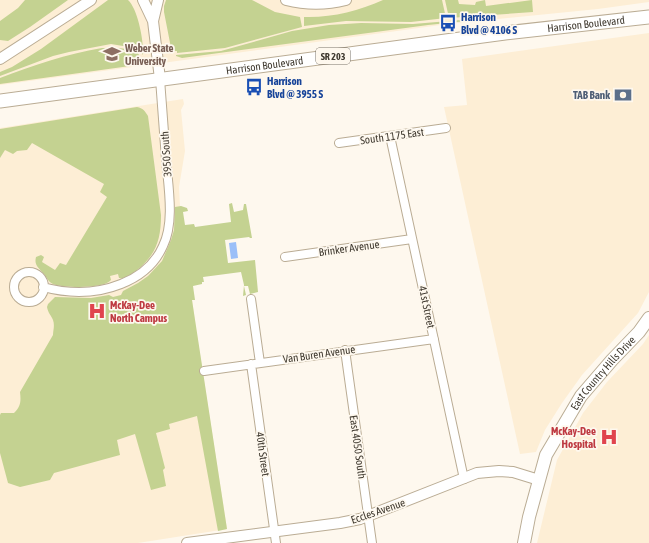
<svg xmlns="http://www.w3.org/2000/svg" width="649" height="543" font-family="'Asap Condensed',sans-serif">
<rect width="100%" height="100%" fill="#fef8ee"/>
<path fill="#fdeed5" d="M0 0H649V2L598 9 448 24 0 85Z
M649 33V292L638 313 582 375 562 403 545 430 536 452 520 454 444 107 467 105 462 59Z
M183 99 184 104 181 110 185 151 179 187 180 206 195 322 227 529 138 543H0V128Z
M649 335V543H537L557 460 583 413 607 382 643 344Z"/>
<path fill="#c4d291" d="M25 0H68L30 27 8 41 0 40V21L18 8Z
M108 0H128C138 9 144 42 143 55L139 49 135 48 111 44 69 52 53 56 0 76V72L12 67 41 49Z
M166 0H252L275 12 300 17 302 27 225 48 177 53V51H174V53H172L164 12V6Z
M383 0H442L446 18 411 22 346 21 304 26V17C331 18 358 11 383 0Z
M445 0H458L459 4C464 4 469 5 475 5L476 2 485 0 486 6 532 0 533 12 449 18Z
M485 18 486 19 428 25 182 58 176 56V55L221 51 292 31 329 25 361 23 413 24Z
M102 48H118L136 50 139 55 137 59 136 57 135 59 136 61 130 63V66L0 84V78C34 65 66 54 102 48Z
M137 107C143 108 145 111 148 116L161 215C161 240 156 255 136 271 131 274 125 279 119 278L118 274 110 276 111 280C104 289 64 288 53 284 48 282 47 277 43 273 38 267 34 265 36 257L41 255 44 257 42 262 55 270 60 263 66 265 107 197 100 192 104 184 32 143 27 150 17 151 13 154 5 150 0 158V129Z
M232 203 234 212 243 210 244 204H246L252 238H250L249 237 225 240 228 263 255 260 258 292 250 294 248 286H244L246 295 243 296 244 285 241 272 203 277 204 282H202V284L193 286 195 300H192L227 529 218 531 197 416 169 424 170 429 156 433 165 468 163 470 166 486 151 490 135 434 117 440 120 455 54 473 50 480 20 487 8 483 0 453V415L1 413H14C21 406 21 401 20 392L53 335C53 330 55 326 53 320 51 315 48 313 47 307L48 304 55 297 91 298 109 295 113 297 121 295 123 291 138 283 148 276 162 261 171 240 174 230 175 207 181 206 187 208 188 211 183 212 185 225 194 224 195 227 231 222 229 204Z"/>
<path fill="#9bbff8" d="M236 242 238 258 231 259 229 243Z"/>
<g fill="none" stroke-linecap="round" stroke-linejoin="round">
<g stroke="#baac94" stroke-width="10">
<path id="minor" d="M390 136 464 479
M339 143 446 128
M285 257 412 239
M14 287a15 15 0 1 1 30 0a15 15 0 1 1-30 0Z
M43 287C69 294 96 294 121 284 139 277 155 264 163 246 175 222 168 185 166 159 164 132 162 106 160 79
M251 299 260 363
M345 350 372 543
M251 364 276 543
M204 371 434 339"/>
</g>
<g stroke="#baac94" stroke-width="12">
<path id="tertiary" d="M143 0 153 21 160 79
M286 0C306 5 326 5 346 0
M153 21 158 0
M0 59 91 0
M187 543 340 523 360 519 477 473 499 471 513 472 539 480"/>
</g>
<g stroke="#baac94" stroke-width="14">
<g id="secondary">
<path id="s1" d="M524 543 529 517 546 455 581 396 612 360 639 332 649 318"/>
</g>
</g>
<g stroke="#baac94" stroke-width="15">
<g id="primary">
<path id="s2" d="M0 101 505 33 649 17"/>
</g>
</g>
<use href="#minor" stroke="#fff" stroke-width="8"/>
<use href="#tertiary" stroke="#fff" stroke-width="10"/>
<use href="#secondary" stroke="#fff" stroke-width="12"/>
<use href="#primary" stroke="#fff" stroke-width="13"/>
</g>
<defs>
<g id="bus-bare" transform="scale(1.38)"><path d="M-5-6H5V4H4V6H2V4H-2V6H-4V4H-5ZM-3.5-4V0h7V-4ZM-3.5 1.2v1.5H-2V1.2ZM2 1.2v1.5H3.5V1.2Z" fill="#1a4fb4" stroke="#fef8ee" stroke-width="2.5" paint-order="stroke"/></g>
<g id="university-bare" transform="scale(1.38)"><path d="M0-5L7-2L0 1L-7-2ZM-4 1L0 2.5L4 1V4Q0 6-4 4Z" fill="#8d6e63" stroke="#fef8ee" stroke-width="2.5" paint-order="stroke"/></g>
<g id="bank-bare" transform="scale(1.38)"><path d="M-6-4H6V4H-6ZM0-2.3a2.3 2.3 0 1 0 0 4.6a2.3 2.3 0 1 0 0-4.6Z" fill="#5c6f8a" stroke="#fef8ee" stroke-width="2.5" paint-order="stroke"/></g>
<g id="hospital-bare" transform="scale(1.38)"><path d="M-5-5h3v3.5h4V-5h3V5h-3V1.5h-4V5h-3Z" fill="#e0444e" stroke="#fef8ee" stroke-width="2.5" paint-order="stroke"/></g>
</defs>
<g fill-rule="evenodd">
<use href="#bus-bare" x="448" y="23"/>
<use href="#university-bare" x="112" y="54"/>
<use href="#bus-bare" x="254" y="87"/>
<use href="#bank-bare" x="623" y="95"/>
<use href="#hospital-bare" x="97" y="311"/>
<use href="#hospital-bare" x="609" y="437"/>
</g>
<g text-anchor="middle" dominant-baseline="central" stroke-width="3.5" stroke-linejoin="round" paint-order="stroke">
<rect fill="#fef8ee" stroke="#797369" stroke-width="1" x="316" y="48" width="34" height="16" rx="3"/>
<g font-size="10" font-weight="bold" fill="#403a30">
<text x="333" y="56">SR 203</text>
</g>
<g font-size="11" font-weight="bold" fill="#164399" stroke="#fef8ee" text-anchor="start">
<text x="461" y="17">Harrison<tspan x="461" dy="13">Blvd @ 4106 S</tspan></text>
<text x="267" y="81">Harrison<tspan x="267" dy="13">Blvd @ 3955 S</tspan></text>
</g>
<g font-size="11" fill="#403a30" stroke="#fef8ee">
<text stroke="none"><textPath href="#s2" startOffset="591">Harrison Boulevard</textPath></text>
<text stroke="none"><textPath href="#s2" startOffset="267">Harrison Boulevard</textPath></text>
<text transform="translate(392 136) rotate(-8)">South 1175 East</text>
<text transform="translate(166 154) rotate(-94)">3950 South</text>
<text transform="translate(349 248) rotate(-8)">Brinker Avenue</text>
<text transform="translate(427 307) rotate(78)">41st Street</text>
<text transform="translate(319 354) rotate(-8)">Van Buren Avenue</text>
<text stroke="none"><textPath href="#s1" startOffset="191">East Country Hills Drive</textPath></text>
<text transform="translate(358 447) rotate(82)">East 4050 South</text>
<text transform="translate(263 454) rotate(82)">40th Street</text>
<text transform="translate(378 511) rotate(-19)">Eccles Avenue</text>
</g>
<g font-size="11" font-weight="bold" fill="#785e54" stroke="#fef8ee" text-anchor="start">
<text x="125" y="48">Weber State<tspan x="125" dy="13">University</tspan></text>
</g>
<g font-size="11" font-weight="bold" fill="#4e5e75" stroke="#fef8ee" text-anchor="end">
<text x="610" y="95">TAB Bank</text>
</g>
<g font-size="11" font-weight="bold" fill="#be3a42" stroke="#fef8ee" text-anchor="start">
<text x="110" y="305">McKay-Dee<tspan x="110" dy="13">North Campus</tspan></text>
<text x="596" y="431" text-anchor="end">McKay-Dee<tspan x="596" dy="13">Hospital</tspan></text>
</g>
</g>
</svg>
